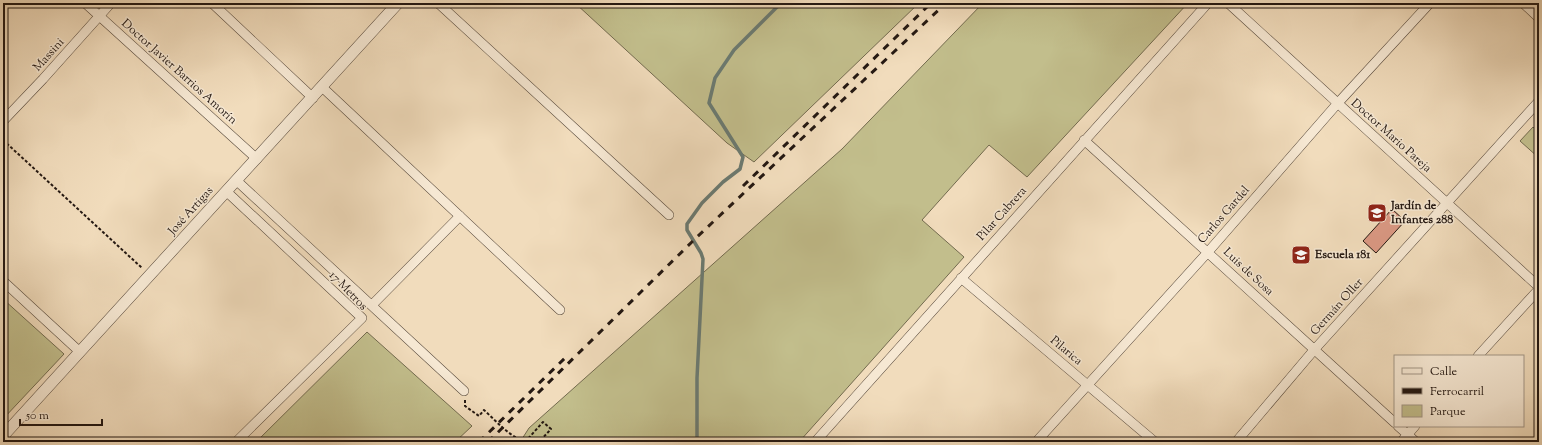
<svg xmlns="http://www.w3.org/2000/svg" width="1542" height="445" font-family="'Sorts Mill Goudy',serif">
<rect width="100%" height="100%" fill="#f1dcbc"/>
<filter id="stains"><feTurbulence type="fractalNoise" baseFrequency=".005" numOctaves="4"/><feColorMatrix values="0 0 0 0 .2 0 0 0 0 .09 0 0 0 0 .02 0 0 0 .5 -.17"/></filter>
<radialGradient id="worn" r=".72"><stop offset=".6" stop-color="#630" stop-opacity="0"/><stop offset="1" stop-color="#630" stop-opacity=".3"/></radialGradient>
<path fill="#c2be8c" stroke="#736b4f" d="M575 3H919L754 162 727 143Z
M983 3H1188L1027 177 989 145 922 220 964 257 799 442H520L529 428 842 149Z
M1533 127 1539 133V158L1520 141Z
M3 299 64 354 3 419Z
M367 332 472 426 455 442H256Z"/>
<g fill="none" stroke-linecap="round" stroke-linejoin="round">
<path stroke="#6b7a71" stroke-width="3.5" d="M697 442V378L703 259 701 253 687 230V224L702 203 723 182 740 169 743 157 709 103 715 78 734 50 781 3"/>
</g>
<path fill="#db9984" stroke="#241812" d="M1392 209 1405 221 1376 253 1363 241Z"/>
<g fill="none" stroke-linecap="round" stroke-linejoin="round">
<g stroke="#57493c" stroke-width="10">
<path id="minor" d="M85 3 257 159
M212 3 313 98
M438 3 669 215
M1228 3 1539 287
M1523 3 1539 18
M322 87 560 310
M3 121 43 79 111 3
M1084 140 1395 423
M237 181 464 391
M227 192 362 318 236 442
M961 278 1155 442
M3 281 80 352
M372 305 460 216
M1478 356 1539 289
M1398 426 1416 442
M815 442 1208 3
M1036 442 1208 252 1337 104 1430 3
M1236 442 1314 350 1539 101
M1401 442 1415 426"/>
</g>
<g stroke="#57493c" stroke-width="12">
<path id="tertiary" d="M3 436 398 3"/>
</g>
<path stroke="#241812" stroke-width="2" stroke-dasharray="3 2" stroke-linecap="butt" d="M3 140 142 268
M465 400V406L479 416 484 410C497 422 508 435 525 442
M525 442 543 422 551 429 539 442"/>
<use href="#minor" stroke="#f6e8d3" stroke-width="9"/>
<use href="#tertiary" stroke="#f6e8d3" stroke-width="11"/>
<path stroke="#241812" stroke-width="3" stroke-dasharray="7 7" stroke-linecap="butt" d="M743 186 931 3
M479 442 568 355
M488 442 697 237 946 3"/>
</g>
<defs>
<g id="school-square" transform="scale(1)"><rect x="-9" y="-9" width="18" height="18" rx="4" fill="#8f2418" stroke="#f6e8d3"/><path d="M0-5L7-2L0 1L-7-2ZM-4 1L0 2.5L4 1V4Q0 6-4 4Z" fill="#fff"/></g>
</defs>
<g fill-rule="evenodd">
<use href="#school-square" x="1377" y="213"/>
<use href="#school-square" x="1301" y="255"/>
</g>
<g text-anchor="middle" dominant-baseline="central" stroke-width="3" stroke-linejoin="round" paint-order="stroke">
<g font-size="12" fill="#241812" stroke="#f6e8d3">
<text transform="translate(49 55) rotate(-48)">Massini</text>
<text transform="translate(179 72) rotate(42)">Doctor Javier Barrios Amorín</text>
<text transform="translate(1391 136) rotate(42)">Doctor Mario Pareja</text>
<text transform="translate(191 211) rotate(-48)">José Artigas</text>
<text transform="translate(1002 214) rotate(-48)">Pilar Cabrera</text>
<text transform="translate(1224 215) rotate(-49)">Carlos Gardel</text>
<text transform="translate(1248 272) rotate(43)">Luis de Sosa</text>
<text transform="translate(348 291) rotate(46)">17 Metros</text>
<text transform="translate(1337 307) rotate(-48)">Germán Oller</text>
<text transform="translate(1066 351) rotate(40)">Pilarica</text>
</g>
<g font-size="12" font-weight="bold" fill="#241812" stroke="#f6e8d3" text-anchor="start">
<text x="1391" y="206">Jardín de<tspan x="1391" dy="14">Infantes 288</tspan></text>
<text x="1315" y="255">Escuela 181</text>
</g>
</g>
<rect width="1542" height="445" fill="none" stroke="#f1dcbc" stroke-width="16"/>
<rect x="4" y="4" width="1534" height="437" fill="none" stroke="#241812" stroke-width="2"/>
<rect x="8" y="8" width="1526" height="429" fill="none" stroke="#241812"/>
<rect x="1394" y="355" width="130" height="72" fill="#f6e8d3" stroke="#a29586"/>
<rect x="1402" y="368" width="20" height="6" fill="#f6e8d3" stroke="#a29586"/>
<text x="1430" y="375" font-size="12" fill="#241812">Calle</text>
<rect x="1402" y="388" width="20" height="6" fill="#241812" stroke="#a29586"/>
<text x="1430" y="395" font-size="12" fill="#241812">Ferrocarril</text>
<rect x="1402" y="405" width="20" height="12" fill="#c2be8c" stroke="#a29586"/>
<text x="1430" y="415" font-size="12" fill="#241812">Parque</text>
<path d="M20 419v6h82v-6" fill="none" stroke="#241812" stroke-width="2"/>
<text x="26" y="419" font-size="12" fill="#241812" stroke="#f6e8d3" stroke-width="3" paint-order="stroke">50 m</text>
<rect width="100%" height="100%" filter="url(#stains)"/>
<rect width="100%" height="100%" fill="url(#worn)"/>
</svg>
